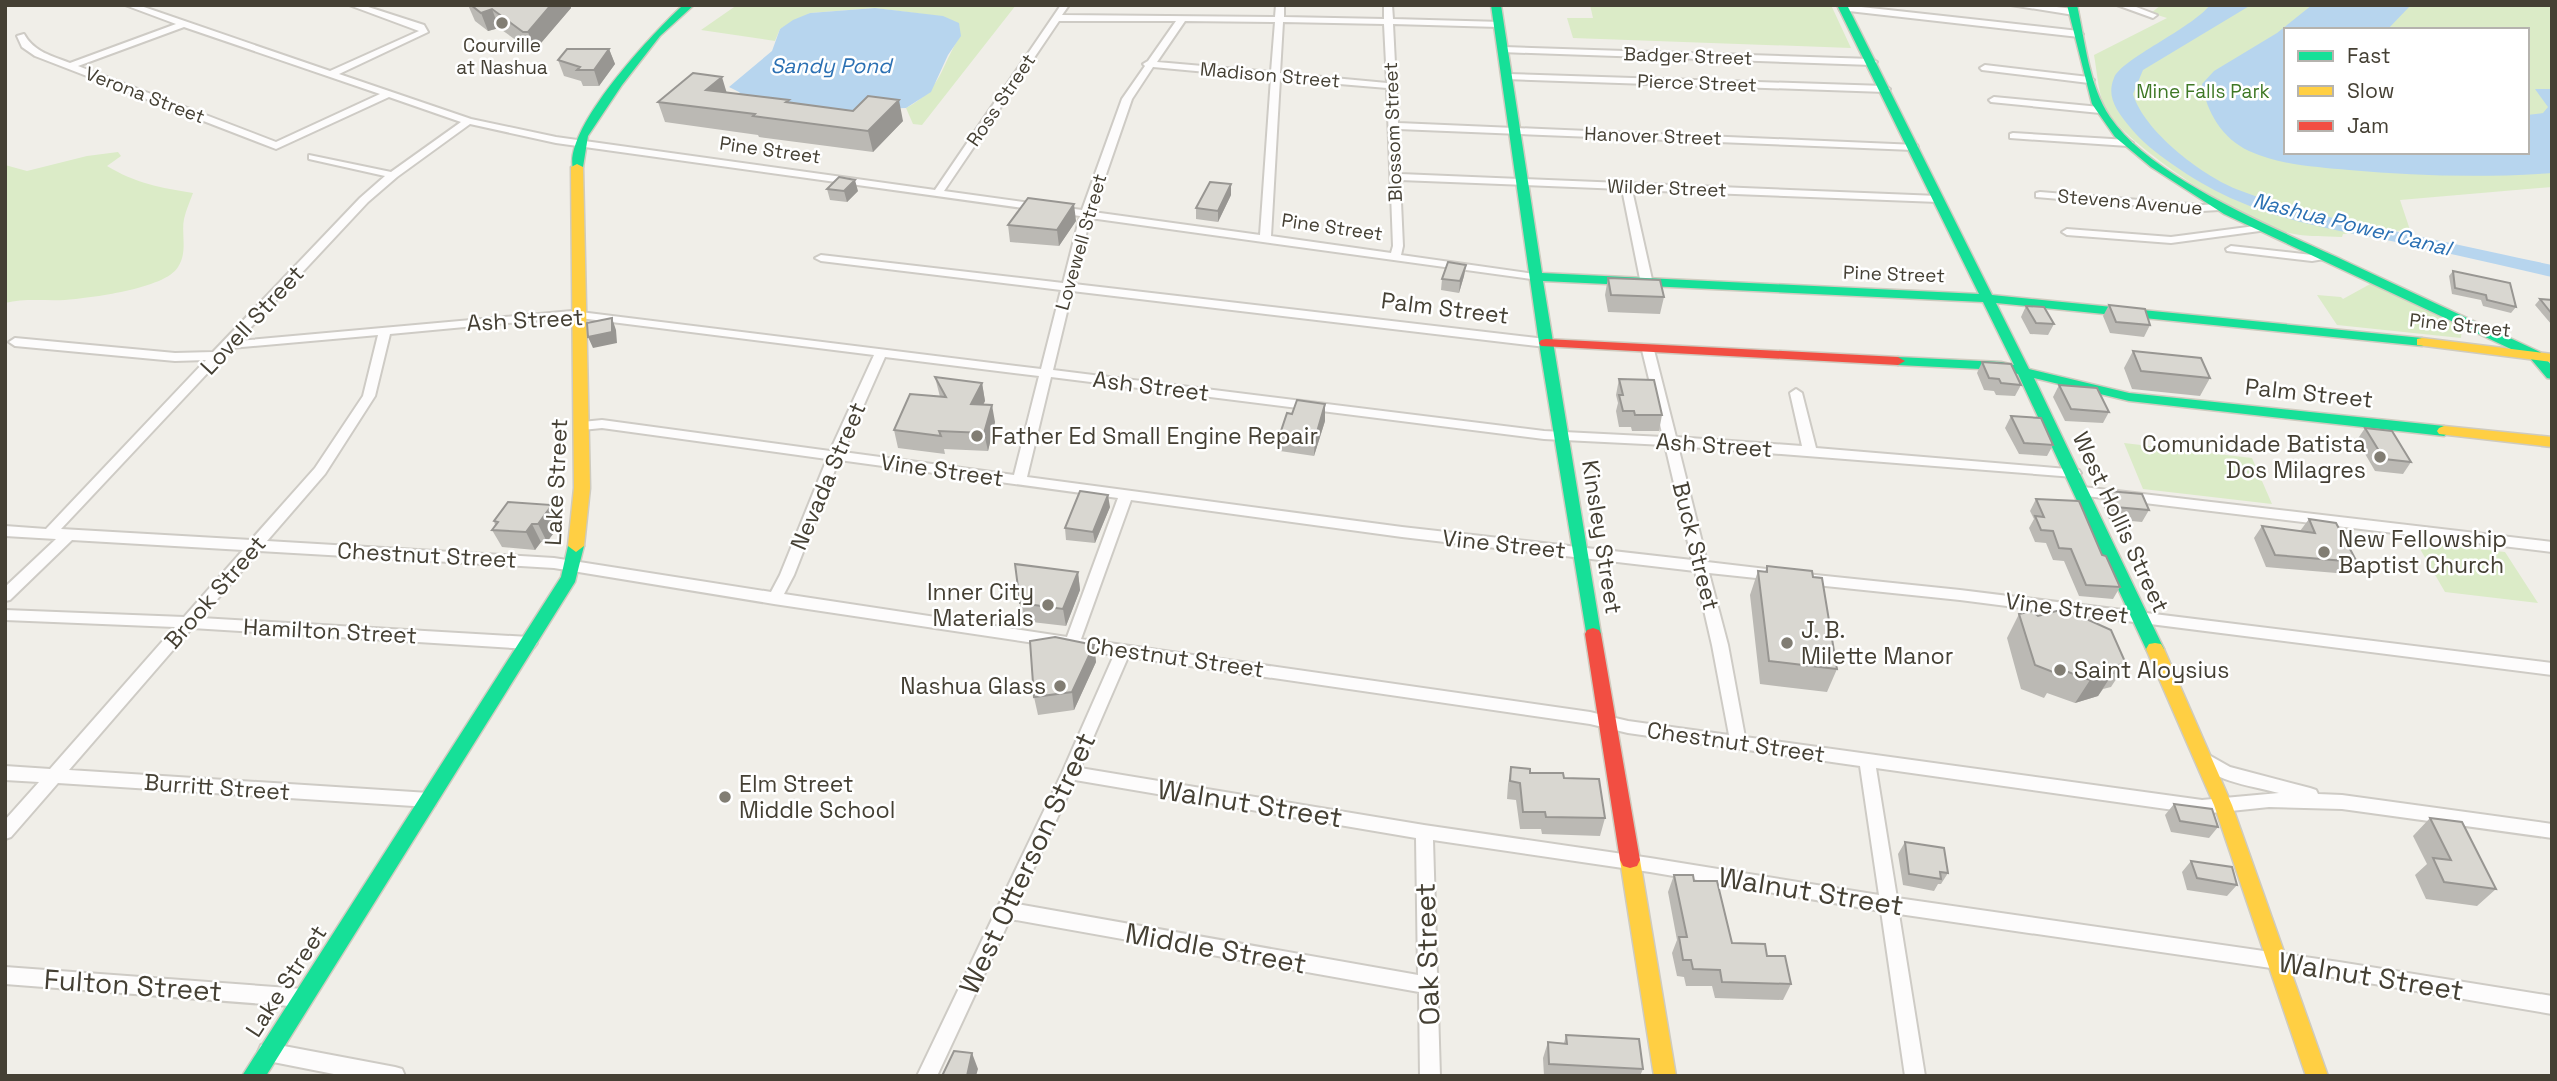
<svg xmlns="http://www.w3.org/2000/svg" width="2557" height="1081" font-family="'Space Grotesk',sans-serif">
<rect width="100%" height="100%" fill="#f0eee8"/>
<path fill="#dbebc7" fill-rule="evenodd" d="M737 5H1016L922 125 913 124 906 108C942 89 940 68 960 36L922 14 875 8 810 13 780 29 775 41 701 30Z
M1590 5H1831L1851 48 1573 38 1567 18H1593Z
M2161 5H2552V187L2400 200 2410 230 2343 234 2342 237C2325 236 2306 237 2289 233 2248 225 2123 144 2105 108 2098 93 2097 71 2094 55L2167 18 2151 13ZM2286 30H2527V152H2286Z
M118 152 121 156 107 166C135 183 161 188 193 193 190 201 186 210 184 219 181 234 188 252 178 267 165 289 89 298 65 300 45 301 25 298 5 303V165L27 171 87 156Z
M2372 283 2462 327 2461 338 2337 325 2317 295 2341 297 2343 299Z
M2124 443 2252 458 2272 504 2143 489Z
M2416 542 2505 552 2538 603 2445 592Z"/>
<path fill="#b7d5ee" d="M2210 5H2251L2143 70 2133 94C2144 131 2200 174 2236 189 2284 208 2335 219 2385 229 2441 241 2496 253 2552 265V277C2500 265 2448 253 2396 242 2311 225 2245 216 2172 164 2156 153 2141 141 2129 126 2117 111 2106 97 2114 78 2121 59 2191 29 2210 5Z
M2312 5H2411L2387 30H2286V152H2527V115L2543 113 2548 107 2535 89H2552V173C2483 178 2417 176 2349 170 2317 167 2279 165 2249 151 2222 138 2207 113 2202 84L2214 71 2277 33Z
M875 8 943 16 959 23 961 36 948 55 931 92 906 108 878 109 849 115 750 105 739 92 729 87 772 51 780 29 793 20 810 13Z"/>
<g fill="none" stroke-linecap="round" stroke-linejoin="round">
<g stroke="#cecbc5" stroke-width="4">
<path id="street" d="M125 5H138L330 71 419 31 349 5H362L424 25 428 32 339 74 471 119 556 137 935 190 1061 5H1069L1062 15 1275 17 1276 5H1284V17L1384 19V5H1392L1393 19 1502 22 1503 24 1499 27 1393 24 1398 123 1917 145 1918 147 1913 150 1398 129 1400 174 1938 196 1943 199 1938 202 1632 190 1653 284 1647 287 1641 284 1622 189 1400 180 1403 246 1401 255 1542 275 1544 277 1538 280 1090 218 1074 284 1546 339 1552 343 1546 347 1072 291 1053 370 1544 431 1663 437 1642 350 1648 346 1654 350 1676 437 1802 446 1790 393 1796 389 1802 393 1816 448 2079 470 2081 473 2074 477 1678 446 1707 562 1775 570 1782 575 1775 580 1709 573 1728 645 1745 737 2202 800 2279 793C2257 787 2210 781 2199 761L2201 756 2207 754 2230 767 2310 788 2316 790 2318 794 2342 795 2552 824V838L2342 809 2269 807 2202 814 1876 768 1897 898 2339 962 2552 996V1014L2339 978 1899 914 1925 1076H1905L1881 911 1650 872 1433 840 1440 1076H1420L1419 992 1010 919 937 1076H917L1062 773 1114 655 774 604 554 568 259 551 201 618 529 637 534 639 537 643 534 647 529 649 192 628 69 770 429 793 435 795 437 800 435 805 429 807 58 783 11 837 5 839V820L39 782 5 780V766L50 769 175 627 5 620V610L184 617 243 550 72 540 10 600 5 601V587L56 539 5 536V526L46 529 206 360 175 361 15 346 9 342 15 338 175 353 213 352 360 198 385 176 309 159V155L391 172 461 122 389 97 276 149 35 56 22 47 17 36 24 34C34 52 52 56 70 63L176 24ZM1059 21H1176L1148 61 1143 64 1145 66 1122 99 1082 210 944 191ZM1185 21 1275 22 1271 72 1157 62ZM1283 22 1384 24 1387 83 1280 73ZM184 27 380 94 276 142 78 66ZM1153 67 1271 78 1260 235 1093 212 1132 99ZM1280 79 1387 88 1393 246 1391 253 1271 236ZM470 124 556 143 1080 216 1063 283 821 255 815 258 821 261 1061 290 1041 369 572 311 238 341 368 202 397 177ZM572 317 874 355 830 451 602 420 582 422 576 426 582 430 602 428 827 459 780 575 771 592 554 558 267 541 325 474 375 396 390 334ZM378 335 363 396 315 468 251 540 61 529 231 348ZM885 357 1039 376 1014 475 843 452ZM1051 377 1544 439 1665 445 1692 560 1402 527 1027 477ZM839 460 1118 498 1067 637 784 594 794 575ZM1131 500 1402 537 1695 571 1712 645 1729 735 1628 721 1590 712 1081 639ZM1128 657 1590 724 1628 733 1860 766 1879 895 1650 858 1424 825 1080 768ZM1075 780 1416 838 1418 975 1017 904Z
M1843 5 2079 31 2083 34 2079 37 1840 10 1839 8Z
M2011 5H2039L2074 9 2078 12 2074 15Z
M2117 5H2131L2157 15 2153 18Z
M1504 47 1872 59 1877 62 1872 65 1501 52V48Z
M1985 65 2089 77 2094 80 2089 83 1982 70 1980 68Z
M1508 74 1885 86 1890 89 1885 92 1505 79V75Z
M1994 97 2100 107 2105 110 2100 113 1991 102 1989 100Z
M2013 133 2128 140 2133 143 2128 146 2010 138V134Z
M2040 192 2202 205 2219 204 2224 207 2219 210 2202 211 2036 197V193Z
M2263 225 2267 226V230L2171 243 2067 235 2062 232 2067 229 2171 237Z
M2231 246 2312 255 2326 253 2332 256 2330 258 2312 261 2227 251 2226 249Z
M2083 487 2552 542V552L2078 495 2076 492Z
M1806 574 1960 590 2552 663V675L1960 600 1806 584 1799 579Z
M5 967 303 989 310 992 312 998 310 1004 303 1007 5 984Z
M268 1043 395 1067 402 1069 405 1076H344L268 1061 261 1059 258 1052 261 1045Z"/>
</g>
<g stroke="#cfcbbf" stroke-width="3">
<path id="fast" d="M683 5H694L660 36 622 85 588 136 583 167 573 169C563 128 653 33 683 5Z
M1491 5H1501L1542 273 1979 294 1837 5H1847L1992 295 2422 338 2429 342 2422 346 1996 303 2029 369 2129 393 2444 426 2451 431 2444 436 2129 401 2034 378 2164 649 2161 654H2149L2146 649 2018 374 2001 370 1898 365 1891 361 1898 357 2001 362 2014 365 1983 302 1543 281 1601 634 1599 638H1587L1539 343Z
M2067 5H2077C2085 41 2089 86 2110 117 2152 179 2275 228 2343 260 2408 291 2474 321 2540 352L2552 366V379L2547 378 2530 358 2224 214 2151 167 2115 137 2092 104Z
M576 540 584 546 575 582 266 1076H242L561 577 568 546Z"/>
</g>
<g stroke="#cfcbbf" stroke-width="3">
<path id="slow" d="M577 164 583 167 590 488 584 546 576 552 568 546 574 488 571 167Z
M2422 338 2552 354V362L2417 345V339Z
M2444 426 2552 437V447L2439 434 2437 431 2439 428Z
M2155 643 2161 644 2164 649 2232 805 2328 1076H2306L2214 805 2146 649 2149 644Z
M1630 852 1637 854 1640 860 1676 1076H1654L1620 860 1623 854Z"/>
</g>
<g stroke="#cfcbbf" stroke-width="3">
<path id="jam" d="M1546 339 1898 357 1905 361 1898 365 1541 346 1539 343 1541 340Z
M1593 628 1599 630 1601 634 1640 860 1637 866 1630 868 1623 866 1620 860 1585 634 1587 630Z"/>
</g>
<use href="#street" fill="#fdfcfc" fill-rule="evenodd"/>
<use href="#fast" fill="#16e098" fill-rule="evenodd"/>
<use href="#slow" fill="#ffcf43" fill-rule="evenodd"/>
<use href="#jam" fill="#f24e42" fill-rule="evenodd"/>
</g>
<path fill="#bbb9b4" d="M468 5H571V8L535 50H530L499 28 488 31 475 21Z
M609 49 615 64 599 86H583L581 81 564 76 558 60Z
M727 93 790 103 853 111 903 121 873 152 759 137 758 135 665 122 658 102Z
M827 189 858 191 847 202 830 200Z
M1231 195 1218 222 1196 219V208Z
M1076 221 1059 246 1010 242 1008 225Z
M1466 265 1464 276 1459 293 1441 290 1442 279Z
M2453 271 2516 307 2511 313 2483 306 2481 300 2452 294 2449 276Z
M1608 278 1664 297 1660 314 1608 312 1605 295Z
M2540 299 2552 300V325L2535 305Z
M2109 305 2150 325 2144 337 2110 333 2103 316Z
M2026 306 2054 324 2048 335 2030 334 2021 317Z
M2133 351 2210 378 2200 396 2132 389 2124 368Z
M1982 362 2021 385 2015 396 1996 395 1994 391 1984 390 1977 373Z
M935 377 982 383 985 401 983 405 995 422 988 451 944 449 945 454 898 448 894 430 940 397Z
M1619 379 1662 415 1659 431H1632L1631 427H1619L1616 411 1618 403 1616 395Z
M2059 385 2109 412 2103 423 2065 421 2053 397Z
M2011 416 2053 445 2047 456 2019 454 2005 428Z
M1325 421 1314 456 1280 451V434Z
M2365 428 2411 462 2403 474 2375 471 2357 440Z
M2108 491 2149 510 2142 522 2109 519 2102 503Z
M2036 499 2102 555 2120 587 2113 599 2079 596 2064 561 2053 560 2046 543 2035 542 2029 528 2034 519 2030 511Z
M552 505 561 523 547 542H541L535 550 502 547 492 530 495 525 494 521Z
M1110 507 1095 543 1066 540 1065 528Z
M2309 519 2357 562 2348 574 2266 567 2254 538 2262 526 2300 531Z
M1767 566 1813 577 1837 669 1827 692 1760 684 1750 595 1758 571 1765 572Z
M1078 572 1080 590 1066 626 1023 621 1020 603Z
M2019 614 2038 616 2126 664 2111 687 2103 689 2098 696 2075 703 2047 693 2044 698 2021 689 2007 638Z
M1094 645 1096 662 1074 710 1038 715 1034 697Z
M1511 767 1530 773 1564 778 1605 818 1600 836 1542 834 1541 829H1520L1516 800 1507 799 1508 784Z
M2174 804 2218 827 2209 838 2171 832 2165 815Z
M2430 818 2496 889 2477 906 2426 899 2415 875 2427 864 2413 836Z
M1905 842 1948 873 1941 884H1938L1934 891 1903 885 1898 854Z
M2191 861 2237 885 2227 896 2187 890 2182 872Z
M1674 875 1694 881 1732 943 1767 956 1791 984 1783 1000 1715 998 1712 986H1686L1684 977 1677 976 1672 953 1677 940 1668 892Z
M1566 1035 1643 1069 1640 1076H1544L1543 1058 1548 1042 1564 1043Z"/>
<path fill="#989692" d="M551 5H571V8L535 50 528 32Z
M492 9 499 28 488 31 481 13Z
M609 49 615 64 599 86 594 70Z
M722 77 728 97 706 90Z
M899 100 903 121 873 152 868 131Z
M855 180 858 191 847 202 844 191Z
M1231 184V195L1218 222V211Z
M1074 204 1076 221 1059 246 1057 230Z
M1466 265 1464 276 1459 293 1460 281Z
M612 318 616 330 617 343 593 348 588 337Z
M982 383 985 401 974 422 971 404Z
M1325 404V421L1314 456 1315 439Z
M992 405 995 422 988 451 984 433Z
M1108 495 1110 507 1095 543 1093 532Z
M552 505 561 523 547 542 538 524Z
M532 524 541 542 535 550 526 532Z
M1078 572 1080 590 1066 626 1063 609Z
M1094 645 1096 662 1074 710 1072 692Z
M2113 673 2098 696 2075 703 2090 680Z
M972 1053 978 1069 976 1076H967Z"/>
<path fill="#d9d7d1" stroke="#989692" stroke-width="2" d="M471 5H551L528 32H523L492 9 481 13Z
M567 49H609L594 70H577L580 67 558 60Z
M693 73 722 77 706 90 789 100 786 102 853 111 868 96 899 100 868 131 753 116 755 114 658 102Z
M839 177 855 180 844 191 827 189Z
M1210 182 1231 184 1218 211 1196 208Z
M1028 198 1074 204 1057 230 1008 225Z
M1448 262 1466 265 1460 281 1442 279Z
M2453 271 2510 283 2516 307 2487 300 2486 295 2455 288Z
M1608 278 1660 280 1664 297 1611 295Z
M2540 299 2552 300V314Z
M2109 305 2145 309 2150 325 2116 322Z
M2026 306 2044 307 2054 324 2036 323Z
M612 318V332L588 337 587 323Z
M2133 351 2201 358 2210 378 2141 371Z
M1982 362 2011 364 2021 385 2001 383 1999 379 1989 378Z
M935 377 982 383 971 404 992 405 984 433 939 431 941 436 894 430 910 394 946 397Z
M1619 379 1654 380 1662 415H1635L1634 411H1623L1619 395H1623Z
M2059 385 2097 388 2109 412 2071 409Z
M1297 400 1325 404 1315 439 1280 434 1287 413 1292 414Z
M2011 416 2041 418 2053 445 2024 443Z
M2365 428 2392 431 2411 462 2384 459Z
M1080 491 1108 495 1093 532 1065 528Z
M2108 491 2142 494 2149 510 2115 507Z
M2036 499 2079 501 2102 555 2106 556 2120 587 2086 585 2071 549 2059 548 2053 531 2041 530 2035 516 2044 517Z
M508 502 552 505 538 524H532L526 532 492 530 498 522 494 521Z
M2309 519 2336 523 2357 562 2275 555 2262 526 2315 533Z
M1015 564 1078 572 1063 609 1020 603Z
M1767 566 1812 571 1813 577 1822 578 1837 669 1769 661 1758 571 1767 572Z
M2064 609 2111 630 2126 664 2110 666 2113 673 2090 680 2060 669 2058 674 2035 665 2019 614 2032 611 2038 616Z
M1055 637 1094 645 1072 692 1034 697 1030 641Z
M1511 767 1530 769V773H1563L1564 778 1599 779 1605 818 1546 817 1545 812H1523L1520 783 1510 781Z
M2174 804 2212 809 2218 827 2180 821Z
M2430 818 2462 822 2496 889 2444 882 2433 858 2451 860Z
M1905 842 1944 848 1948 873 1940 872 1941 879 1909 874Z
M2191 861 2232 867 2237 885 2197 878Z
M1674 875H1693L1694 881H1717L1732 943 1765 944 1767 956H1785L1791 984 1722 982 1720 970 1693 969 1691 960H1683L1679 937H1687Z
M1566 1035 1639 1039 1643 1069 1549 1064 1548 1042 1567 1044Z
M954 1051 972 1053 967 1076H942Z"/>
<g fill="#817d73" stroke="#fff" stroke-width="2.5">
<circle cx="502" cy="23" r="7"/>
<circle cx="977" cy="436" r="7"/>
<circle cx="2380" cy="457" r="7"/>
<circle cx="2324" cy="552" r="7"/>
<circle cx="1048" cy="605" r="7"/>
<circle cx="1787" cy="643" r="7"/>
<circle cx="2060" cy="670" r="7"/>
<circle cx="1060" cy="686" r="7"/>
<circle cx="725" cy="797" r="7"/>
</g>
<g text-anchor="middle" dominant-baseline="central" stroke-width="5" stroke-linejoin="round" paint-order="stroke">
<g font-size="19" fill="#454034" stroke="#fff">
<text x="502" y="45">Courville<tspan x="502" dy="22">at Nashua</tspan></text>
</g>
<g font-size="19" fill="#454034" stroke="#fff">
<text transform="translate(1688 56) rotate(2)">Badger Street</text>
<text transform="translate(1270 75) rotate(5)">Madison Street</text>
<text transform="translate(1697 83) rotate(2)">Pierce Street</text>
<text transform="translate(145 95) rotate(21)">Verona Street</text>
<text transform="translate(1001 100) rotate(-56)">Ross Street</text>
<text transform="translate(1393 132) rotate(-92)">Blossom Street</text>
<text transform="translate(1653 136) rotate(2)">Hanover Street</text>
<text transform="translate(770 150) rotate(8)">Pine Street</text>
<text transform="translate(1667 188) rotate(2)">Wilder Street</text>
<text transform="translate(2130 202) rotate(5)">Stevens Avenue</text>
<text transform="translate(1332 227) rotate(8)">Pine Street</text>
<text transform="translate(1081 242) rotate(-74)">Lovewell Street</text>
<text transform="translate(1894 274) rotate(2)">Pine Street</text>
<text transform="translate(2460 325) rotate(6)">Pine Street</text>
</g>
<g font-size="19" fill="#3f7826" stroke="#fff">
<text x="2203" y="91">Mine Falls Park</text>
</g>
<g font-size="21" font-style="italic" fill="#2b70b3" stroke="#fff">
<text x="831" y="65">Sandy Pond</text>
<text transform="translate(2352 224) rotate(14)">Nashua Power Canal</text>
</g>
<g font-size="23" fill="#454034" stroke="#fff">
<text transform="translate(1445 308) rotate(7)">Palm Street</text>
<text transform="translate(252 320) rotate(-47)">Lovell Street</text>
<text transform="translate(525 320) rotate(-3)">Ash Street</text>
<text transform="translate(1151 386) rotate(7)">Ash Street</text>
<text transform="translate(2309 393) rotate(6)">Palm Street</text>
<text transform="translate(1714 445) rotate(4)">Ash Street</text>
<text transform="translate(942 470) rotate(8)">Vine Street</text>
<text transform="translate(828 476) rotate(-67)">Nevada Street</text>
<text transform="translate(556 482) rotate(-87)">Lake Street</text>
<text transform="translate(2121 522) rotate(65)">West Hollis Street</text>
<text transform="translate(1602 537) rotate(81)">Kinsley Street</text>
<text transform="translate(1504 544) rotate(6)">Vine Street</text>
<text transform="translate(1696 546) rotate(76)">Buck Street</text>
<text transform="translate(427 555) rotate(3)">Chestnut Street</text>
<text transform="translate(215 592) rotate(-49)">Brook Street</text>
<text transform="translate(2067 608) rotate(7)">Vine Street</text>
<text transform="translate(330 631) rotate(3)">Hamilton Street</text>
<text transform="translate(1175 657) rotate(8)">Chestnut Street</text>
<text transform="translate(1736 742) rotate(8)">Chestnut Street</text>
<text transform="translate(217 787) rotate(4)">Burritt Street</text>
<text transform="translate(286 981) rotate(-57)">Lake Street</text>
</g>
<g font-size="23" fill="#454034" stroke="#fff" text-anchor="start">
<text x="991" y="436">Father Ed Small Engine Repair</text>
<text x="2366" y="444" text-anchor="end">Comunidade Batista<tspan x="2366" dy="26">Dos Milagres</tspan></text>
<text x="2338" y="539">New Fellowship<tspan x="2338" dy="26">Baptist Church</tspan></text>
<text x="1034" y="592" text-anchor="end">Inner City<tspan x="1034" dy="26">Materials</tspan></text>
<text x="1801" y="630">J. B.<tspan x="1801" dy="26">Milette Manor</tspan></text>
<text x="2074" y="670">Saint Aloysius</text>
<text x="1046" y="686" text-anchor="end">Nashua Glass</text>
<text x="739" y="784">Elm Street<tspan x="739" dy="26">Middle School</tspan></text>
</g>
<g font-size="28" fill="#454034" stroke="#fff">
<text transform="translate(1250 803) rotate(9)">Walnut Street</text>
<text transform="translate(1027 863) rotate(-65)">West Otterson Street</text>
<text transform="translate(1811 891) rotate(9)">Walnut Street</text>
<text transform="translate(1216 948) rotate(10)">Middle Street</text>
<text transform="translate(1427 954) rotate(-92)">Oak Street</text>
<text transform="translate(2371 976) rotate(9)">Walnut Street</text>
<text transform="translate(133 985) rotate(4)">Fulton Street</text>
</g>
</g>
<rect width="2557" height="1081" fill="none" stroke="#454034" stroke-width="14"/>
<rect x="2284" y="28" width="245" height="126" fill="#ffffff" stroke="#b5b3ae" stroke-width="2"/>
<rect x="2298" y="51" width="35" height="10" fill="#16e098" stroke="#b5b3ae" stroke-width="2"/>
<text x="2347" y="63" font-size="21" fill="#454034">Fast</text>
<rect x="2298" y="86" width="35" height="10" fill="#ffcf43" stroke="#b5b3ae" stroke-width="2"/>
<text x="2347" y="98" font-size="21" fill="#454034">Slow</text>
<rect x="2298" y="121" width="35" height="10" fill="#f24e42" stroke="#b5b3ae" stroke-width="2"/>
<text x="2347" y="133" font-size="21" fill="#454034">Jam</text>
</svg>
